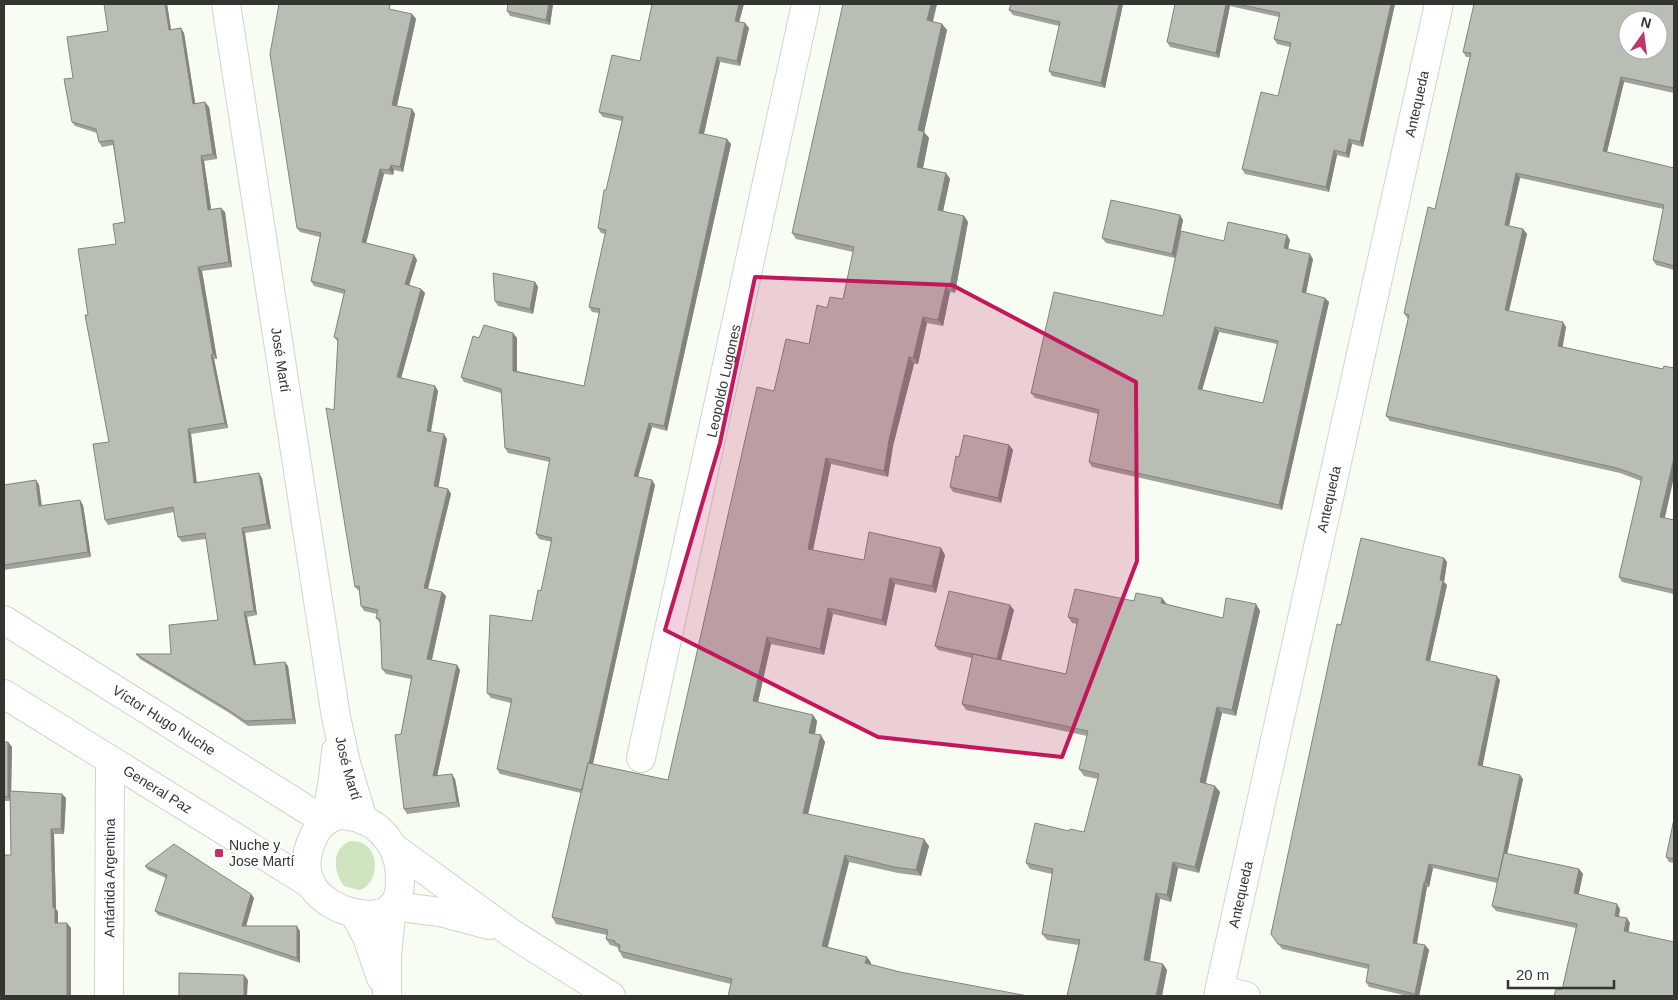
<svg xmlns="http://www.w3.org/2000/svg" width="1678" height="1000" font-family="Helvetica,sans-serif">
<rect width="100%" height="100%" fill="#f7fdf3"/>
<path fill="#cfe4c0" d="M350 841C382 839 381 885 359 890L344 886C333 872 331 849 350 841Z"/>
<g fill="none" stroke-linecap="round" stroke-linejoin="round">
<g stroke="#cfd5cb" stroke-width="30">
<g id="minor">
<path id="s1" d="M226 4 336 717 346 763 363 820"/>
<path id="s2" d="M4 620 325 821"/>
<path id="s3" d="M4 694 312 885"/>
<path id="s4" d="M641 758 806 4"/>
<path d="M338 815C375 815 401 843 400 881 400 889 399 899 393 906 373 927 322 907 311 884 304 870 306 854 312 840 317 827 325 820 338 815Z"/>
<path d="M326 820 333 779 336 751"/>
<path d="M393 847 511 933 611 996"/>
<path d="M393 906 440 912 489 925"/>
<path d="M354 913 367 937 381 978"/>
<path d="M1220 990 1246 996"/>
<path id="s5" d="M109 996 110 760"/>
<path d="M387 996V955L392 906"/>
<path id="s6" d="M1218 996 1439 4"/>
</g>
</g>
<use href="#minor" stroke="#fff" stroke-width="28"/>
</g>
<path fill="#9fa39c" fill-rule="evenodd" d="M104 4H167L171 30 184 33 195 103 209 107 217 159 204 161 211 209 225 212 232 267 202 271 217 359H214L228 428 191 434 197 482 262 478 271 529 245 533 257 615 247 617 256 665 288 666 296 724 248 726 231 714 140 659 136 654H171L218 620 206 539 182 542 178 537 174 512 108 525 105 520 109 442 88 315 125 222 113 145 102 147 99 142 97 133 75 126 72 122 73 78 108 31Z
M553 4 550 25 510 16 507 11Z
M744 4 739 22 749 28 740 66 720 62 704 134 731 144 667 431 652 427 638 477 652 480 655 485 593 764 668 780 774 391 809 344 827 308 843 299 853 252 796 239 792 233 937 4 933 22 942 24 947 30 924 132 929 138 923 168 946 173 950 179 943 211 964 216 968 222 955 293 950 292 943 326 927 323 918 364H914L893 446 888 477 831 464 813 550 864 560 941 548 945 555 936 593 895 584 886 626 833 614 824 655 771 644 758 702 813 715 817 721 815 734 825 742 808 814 929 846 921 876 898 873 849 862 828 947 867 957 871 963 731 984 623 958 617 947 610 945 606 939 607 935 556 924 552 917 581 793 500 774 497 769 511 703 491 698 487 693 532 621 541 591 552 542 539 539 536 534 550 462 508 453 505 448 501 393 464 382 461 377 479 338 513 333 517 338V371L584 386 599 313 592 312 589 307 605 234 601 233 598 228 622 121 603 117 599 112 640 61Z
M1011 4H1123L1105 88 1052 76 1049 71 1059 26 1013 15 1009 10Z
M1175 4H1395L1363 147 1352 144 1349 158 1337 155 1329 192 1245 174 1242 169 1278 96 1290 47 1277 44 1274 39 1279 17 1230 6 1219 58 1170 47 1167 42Z
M1674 4V93L1624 82 1607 152 1674 168V270L1656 265 1653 260 1663 209 1520 178 1509 226 1523 229 1527 234 1509 311 1566 327 1562 347 1663 369 1665 518 1674 520V594L1622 582 1619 577 1641 481 1620 473 1390 421 1386 416 1408 319 1407 318 1404 313 1435 209 1470 57H1466L1463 52Z
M393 10 412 14 416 19 397 106 412 109 415 114 403 172 394 170 393 175 384 174 366 243 414 255 417 260 409 285 421 289 425 293 401 378 435 386 438 391 431 432 447 439 438 487 448 489 451 494 428 589 442 592 446 596 432 660 457 665 460 670 437 776 455 779 460 807 407 814 404 809 401 734 411 679 386 674 382 669 380 623 376 618 377 614 364 611 361 606 359 591 355 587 334 410 338 342 334 337 344 294 314 286 311 281 320 237 300 232 297 228Z
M1180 215 1183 220 1175 258 1106 243 1102 238Z
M1290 240 1288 249 1313 259 1306 293 1329 302 1282 510 1092 467 1089 462 1098 414 1035 398 1031 393 1163 316 1224 241ZM1219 332 1277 344 1263 403 1202 390Z
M535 282 538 287 533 314 498 306 495 301Z
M1009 445 1013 450 1001 503 953 492 950 487Z
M36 480 39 485 42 506 83 505 91 557 4 570V485Z
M1444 558 1447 562 1444 582 1447 585 1430 661 1500 680 1482 766 1523 779 1507 854 1579 869 1583 874 1578 894 1620 909 1619 917 1630 923 1562 990 1576 928 1496 911 1492 906 1497 883 1433 868 1429 887H1427L1417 944 1425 945 1429 950 1419 996H1408L1369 987 1366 982 1368 969 1282 949 1271 934 1341 625Z
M1162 598 1166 604 1223 618 1256 604 1260 611 1236 716 1222 713 1206 783 1220 792 1199 873 1178 868 1171 902 1160 899 1150 961 1163 964 1167 970 1162 996H1067L1078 945 1047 940 1042 934 1052 874 1030 869 1026 863 1069 831 1084 832 1098 779 1084 776 1079 769 1087 736 966 710 962 704 972 658 938 650 935 646 1014 610 1001 660 1066 674 1077 624 1072 623 1068 617 1134 601Z
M4 742H8L12 747 11 791 66 798 64 834H54L56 909 58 912V923L71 928V996H4L11 855 10 801H4Z
M1674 819V863L1669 862 1666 857Z
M145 866 251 894 254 898 246 926 300 931V963L158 915 155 911 166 878 148 870Z"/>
<path fill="#82857f" d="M165 4H167L172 35 169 30Z
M549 4H553L550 25 546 20Z
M739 4H744L738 26 735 21Z
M931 4H937L931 27 927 20Z
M1119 4H1123L1105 88 1101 83Z
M1226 4H1229L1230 6 1219 58 1216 53Z
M1391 4H1395L1363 147 1360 142Z
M412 14 416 19 396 110 392 105Z
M745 23 749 28 740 66 737 61Z
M942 24 947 30 923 137 918 130Z
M181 28 184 33 196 108 193 104Z
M717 57 720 62 703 138 699 133Z
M1621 77 1624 82 1606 156 1603 151Z
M205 102 209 107 217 159 213 154Z
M412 109 415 114 403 172 400 167Z
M924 132 929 138 922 173 917 167Z
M727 139 731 144 667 431 664 426Z
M1349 139 1352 144 1349 158 1346 153Z
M1334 150 1337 155 1329 192 1326 187Z
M201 156 204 161 212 215 208 210Z
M391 165 394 170 393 175 389 170Z
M380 169 384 174 365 247 362 242Z
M946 173 950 179 942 216 938 210Z
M1516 173 1520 178 1508 230 1505 225Z
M221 208 225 212 232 267 229 262Z
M1180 215 1183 220 1175 258 1172 254Z
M964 216 968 222 955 293 950 286Z
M1523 229 1527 234 1508 315 1505 310Z
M1287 235 1290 240 1287 253 1284 248Z
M1310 254 1313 259 1305 297 1302 292Z
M414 255 417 260 408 289 405 284Z
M198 267 202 271 217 359 213 354Z
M535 282 538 287 533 314 530 309Z
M946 286 950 292 943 326 938 320Z
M421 289 425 293 400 382 397 377Z
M1325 298 1329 302 1282 510 1279 505Z
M923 317 927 323 918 364 913 358Z
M1563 322 1566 327 1562 351 1558 346Z
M1215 327 1219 332 1201 394 1198 389Z
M513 333 517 338V375L513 371Z
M211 355 214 359 228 428 225 423Z
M909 357 914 364 893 446 888 477 884 471 889 440Z
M435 386 438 391 430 436 427 431Z
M649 423 652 427 637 481 634 476Z
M188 429 191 434 197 488 194 483Z
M444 434 447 439 438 490 434 486Z
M1009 445 1013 450 1001 503 998 498Z
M826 458 831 464 812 555 808 549Z
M1674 458V477L1664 522 1660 517Z
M259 473 262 478 271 529 267 524Z
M36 480 39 485 42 511 39 506Z
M652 480 655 485 586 795 583 790Z
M448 489 451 494 427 592 424 588Z
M80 500 83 505 91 557 88 552Z
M242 528 245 533 257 615 254 611Z
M941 548 945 555 936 593 932 586Z
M1444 558 1447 562 1444 582 1447 585 1429 665 1426 660Z
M890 578 895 584 886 626 882 620Z
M442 592 446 596 431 663 427 659Z
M1162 598 1167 604 1161 603Z
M1256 604 1260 611 1236 716 1232 710Z
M1010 605 1014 610 1000 664 997 659Z
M828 608 833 614 824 655 820 649Z
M244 612 247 617 257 670 254 665Z
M767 637 771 644 757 707 753 701Z
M285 662 288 666 296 724 293 719Z
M457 665 460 670 436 781 433 776Z
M1497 676 1500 680 1482 769 1478 765Z
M1217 707 1222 713 1204 788 1200 782Z
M813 715 817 721 814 739 809 733Z
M821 735 825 742 807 819 803 813Z
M8 742 12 747 11 801 8 797Z
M452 774 455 779 460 807 457 802Z
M1520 775 1523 779 1501 883 1498 879Z
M1215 786 1220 792 1199 873 1195 867Z
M62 794 66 798 64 834 61 829Z
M51 829 54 834 56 909 58 912V928L55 923 53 908Z
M924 839 929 846 921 876 916 870Z
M845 855 849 862 826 952 822 946Z
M1173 862 1178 868 1171 902 1167 895Z
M1429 864 1433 868 1429 887 1425 882Z
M1579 869 1583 874 1578 898 1574 893Z
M1424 882 1427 887 1416 947 1413 943Z
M1156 893 1160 899 1149 966 1144 960Z
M251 894 254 898 245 930 242 926Z
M1617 904 1620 909 1618 920 1615 916Z
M1627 918 1630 923 1628 936 1624 931Z
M67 923 71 928V996H67Z
M297 926 300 931V963L297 958Z
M1425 945 1429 950 1419 996H1416L1415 994Z
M867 957 871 963 870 970 865 963Z
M1163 964 1167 970 1162 996H1156Z
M244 975 248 980 247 996H244Z"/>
<path fill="#b9beb5" stroke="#82857f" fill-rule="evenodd" d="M104 4H165L169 30 181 28 193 104 205 102 213 154 201 156 208 210 221 208 229 262 198 267 213 354 211 355 225 423 188 429 194 483 259 473 267 524 242 528 254 611 244 612 254 665 285 662 293 719 245 721 227 709 136 654H171L169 625 218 620 205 533 178 537 173 507 105 520 93 444 109 442 85 315H88L78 249 116 244 113 224 125 222 113 140 99 142 96 129 72 122 64 79 73 78 67 37 108 31Z
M279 4H385L390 5 389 9 412 14 392 105 412 109 400 167 391 165 389 170 380 169 362 242 414 255 405 284 421 289 397 377 435 386 427 431 444 434 434 486 448 489 424 588 442 592 427 659 457 665 433 776 452 774 457 802 404 809 395 735 401 734 412 676 382 669 380 619 376 618 378 610 361 606 359 586 355 587 326 408 334 410 338 339 334 337 345 290 311 281 321 233 297 228 270 54Z
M508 4H549L546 20 507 11Z
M652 4H739L735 21 745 23 737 61 717 57 699 133 727 139 664 426 649 423 634 476 652 480 589 763H588L582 790 497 769 512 699 487 693 490 615 532 621 538 590 541 591 552 538 536 534 550 458 505 448 501 389 461 377 473 336 479 338 484 325 513 333V371L584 386 600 309 589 307 606 230 598 228 604 190H606L623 117 599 112 612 55 640 61Z
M843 4H931L927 20 942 24 918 130 924 132 917 167 946 173 938 210 964 216 950 286H946L938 320 923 317 913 358 909 357 889 440 884 471 826 458 808 549 864 560 869 532 941 548 932 586 890 578 882 620 828 608 820 649 767 637 753 701 813 715 809 733 821 735 803 813 924 839 916 870 894 867 845 855 822 946 867 957 865 963 900 972 1028 996H728L732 979 619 951 620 945 615 943V941L606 939 608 930 552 917 588 763 668 780 757 387 774 391 786 339 809 344 817 305 827 308 830 297 843 299 854 247 792 233Z
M1011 4H1119L1101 83 1049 71 1060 22 1009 10Z
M1175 4H1226L1216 53 1167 42Z
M1237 4H1391L1360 142 1349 139 1346 153 1334 150 1326 187 1242 169 1261 92 1278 96 1291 43 1274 39 1280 13Z
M1474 4H1674V88L1621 77 1603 151 1674 168V266L1653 260 1664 205 1516 173 1505 225 1523 229 1505 310 1563 322 1558 346 1663 369 1664 366 1674 368V458L1660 517 1674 520V590L1619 577 1642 477 1617 468 1386 416 1409 315 1404 313 1428 207 1435 209 1471 53 1463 52ZM1628 20H1658V50H1628Z
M1111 200 1180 215 1172 254 1102 238Z
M1228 222 1287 235 1284 248 1310 254 1302 292 1325 298 1279 505 1089 462 1099 410 1031 393 1054 292 1163 316 1181 231 1224 241ZM1215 327 1278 341 1263 403 1198 389Z
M493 273 535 282 530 309 495 301Z
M964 435 1009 445 998 498 950 487 956 456 959 457Z
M36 480 39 506 80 500 88 552 4 565V485Z
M1361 538 1444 558 1440 580 1443 581 1426 660 1497 676 1478 765 1520 775 1498 879 1429 864 1425 882H1424L1413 943 1425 945 1415 994 1366 982 1369 965 1278 944 1271 934 1337 624 1341 625Z
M1075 589 1134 601 1136 593 1162 598 1161 603 1223 618 1226 598 1256 604 1232 710 1217 707 1200 782 1215 786 1195 867 1173 862 1167 895 1156 893 1144 960 1163 964 1156 996H1067L1080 940 1042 934 1053 869 1026 863 1035 823 1069 831 1070 829 1084 832 1099 774 1079 769 1088 731 962 704 973 654 1066 674 1078 619 1068 617Z
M949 591 1010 605 997 659 935 646Z
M4 742H8V797L4 796Z
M10 791 62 794 61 829H51L53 908H55V923H67V996H4V855H11Z
M1674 819V859L1666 857Z
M174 844 251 894 242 926H297V958L155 911 167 875 145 866Z
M1504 853 1579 869 1574 893 1617 904 1615 916 1627 918 1624 931 1674 942V996H1554L1556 989 1562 990 1577 924 1492 906Z
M179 973 244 975V996H179Z"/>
<path fill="#c2185b" fill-opacity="0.2" stroke="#c2185b" stroke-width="4" stroke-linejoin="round" d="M755 277 952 285 1136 382 1137 561 1062 757 878 737 665 630 720 443Z"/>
<rect fill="#c13467" stroke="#fff" stroke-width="2" x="214" y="848" width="10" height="10" rx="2.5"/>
<g text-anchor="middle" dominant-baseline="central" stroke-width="4" stroke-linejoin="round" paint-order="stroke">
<g font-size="14" fill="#333531" stroke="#fff">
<text stroke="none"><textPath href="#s6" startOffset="914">Antequeda</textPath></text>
<text stroke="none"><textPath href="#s1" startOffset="360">José Martí</textPath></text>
<text stroke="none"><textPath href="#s4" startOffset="386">Leopoldo Lugones</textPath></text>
<text stroke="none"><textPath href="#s6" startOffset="509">Antequeda</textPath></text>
<text stroke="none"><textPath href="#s2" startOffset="189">Víctor Hugo Nuche</textPath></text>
<text stroke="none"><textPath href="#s1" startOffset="774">José Martí</textPath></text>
<text stroke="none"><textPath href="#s3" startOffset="181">General Paz</textPath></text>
<text stroke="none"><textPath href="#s5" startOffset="118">Antártida Argentina</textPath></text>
<text stroke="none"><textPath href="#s6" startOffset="104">Antequeda</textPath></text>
</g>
<g font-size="14" fill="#333531" stroke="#fff" text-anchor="start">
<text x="229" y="845">Nuche y<tspan x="229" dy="16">Jose Martí</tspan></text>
</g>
</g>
<rect width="1678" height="1000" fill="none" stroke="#333531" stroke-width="10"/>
<g transform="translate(1643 35) rotate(14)"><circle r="24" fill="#ffffff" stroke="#adaead"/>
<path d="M0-4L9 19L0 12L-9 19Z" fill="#c13467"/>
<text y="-8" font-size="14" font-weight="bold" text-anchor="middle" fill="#333531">N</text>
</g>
<path d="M1508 980v8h106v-8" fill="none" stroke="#333531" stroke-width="2.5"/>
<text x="1516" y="980" font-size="15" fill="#333531" stroke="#ffffff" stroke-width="4" paint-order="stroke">20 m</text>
</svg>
